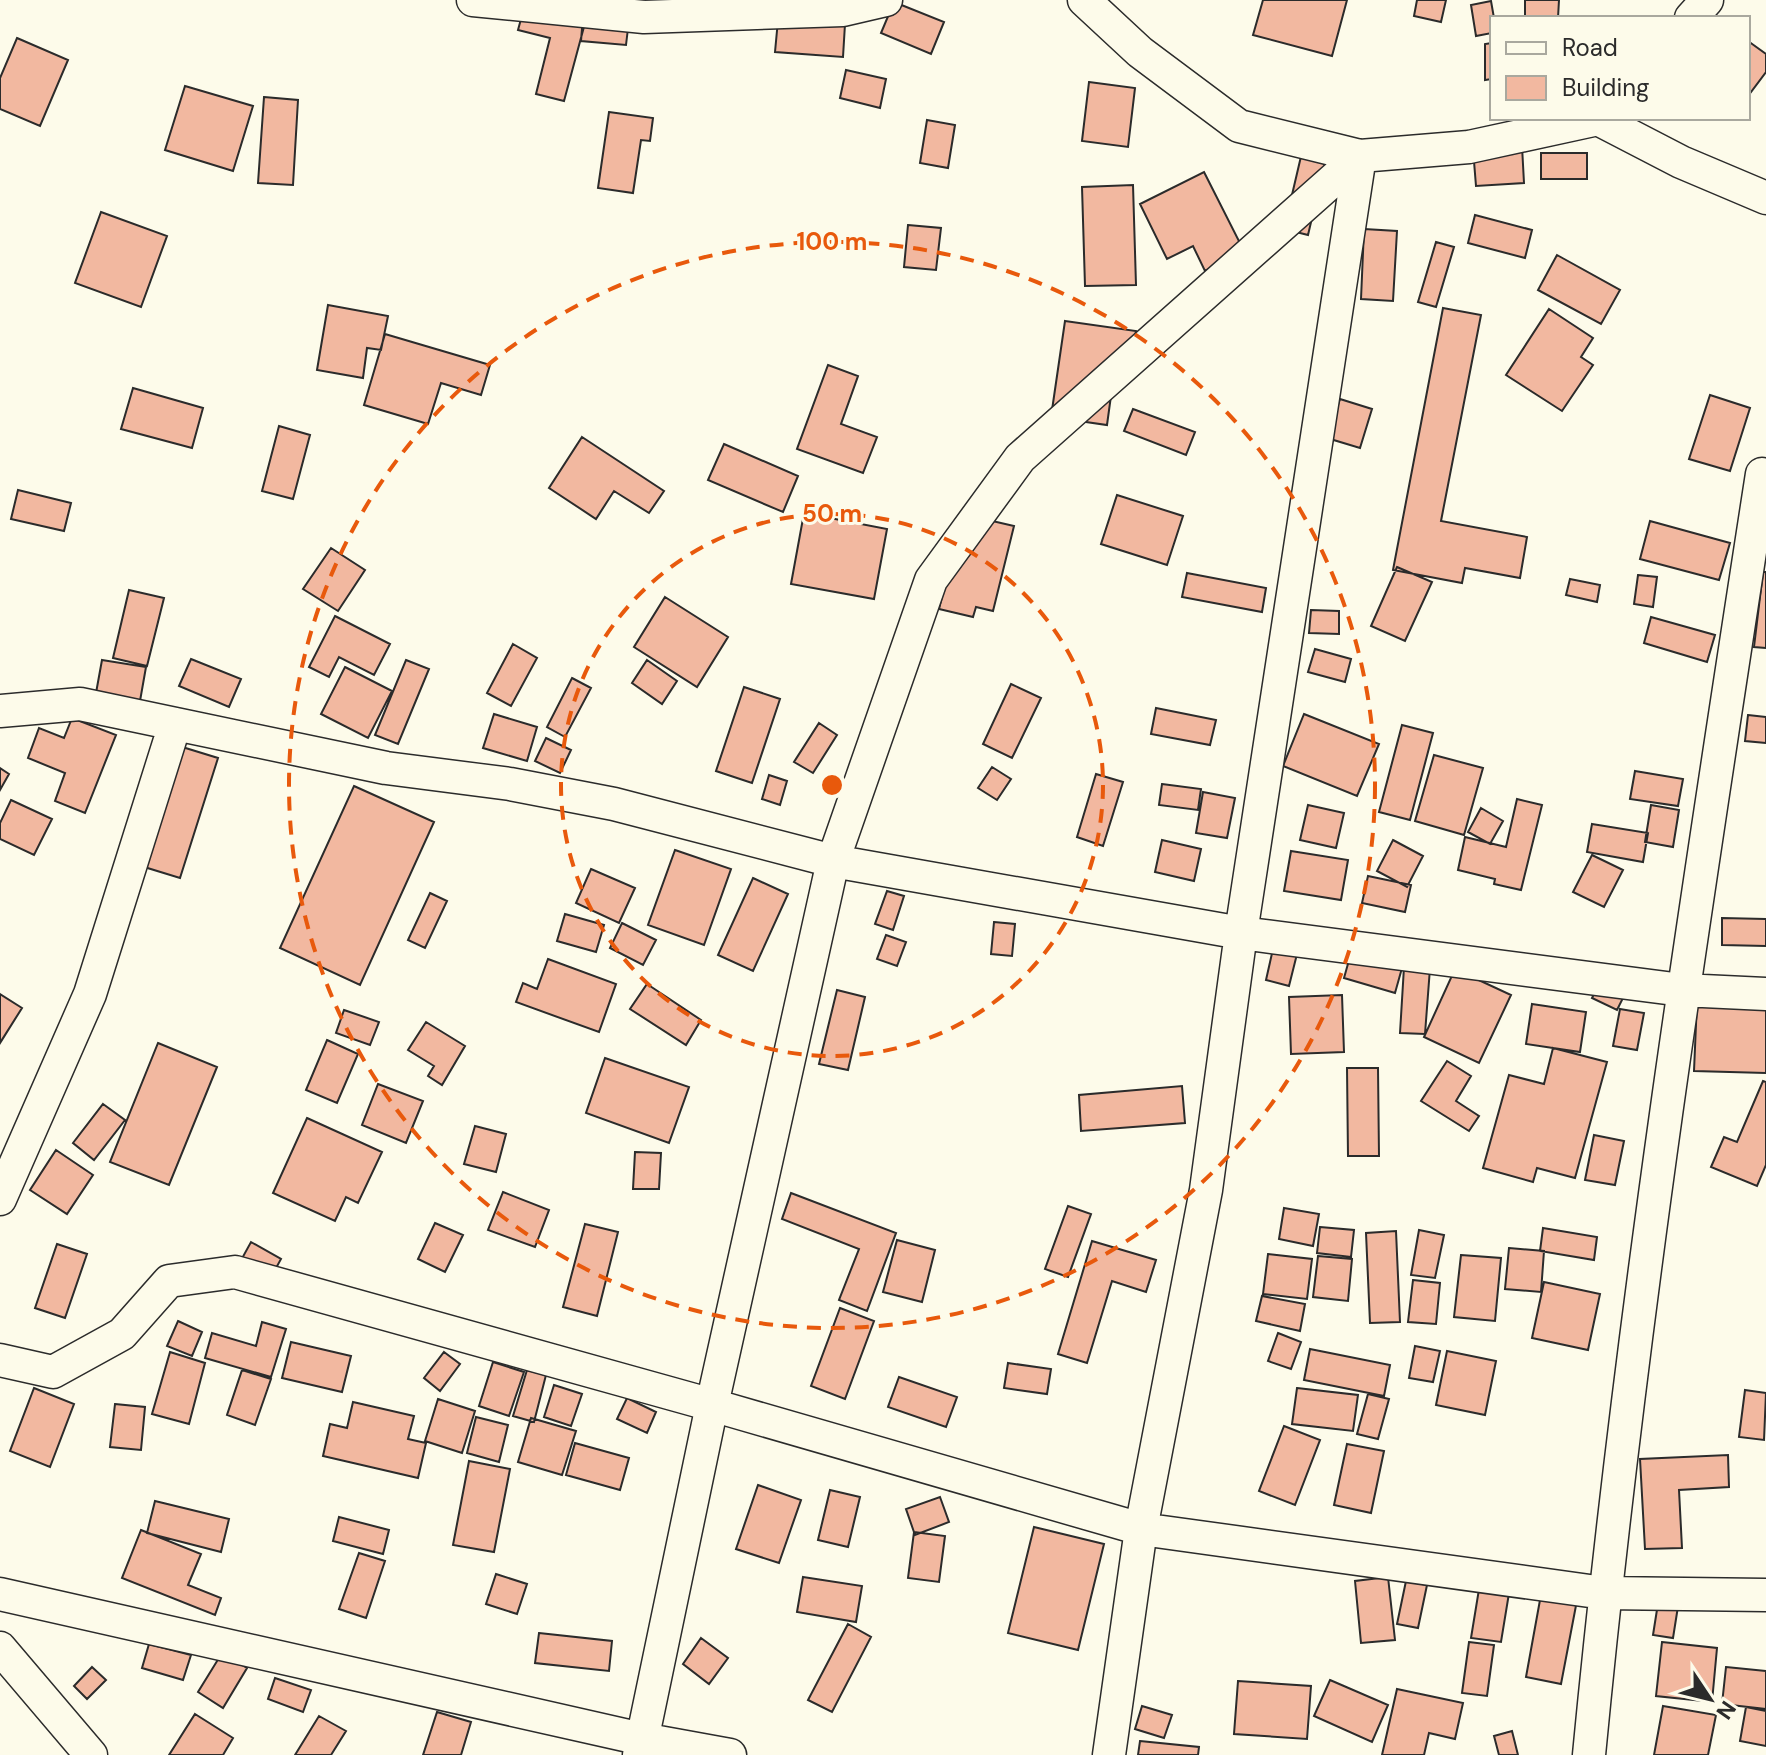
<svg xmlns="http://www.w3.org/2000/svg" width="1766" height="1755" font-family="'DM Sans',sans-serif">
<rect width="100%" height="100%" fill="#fdfbea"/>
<path fill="#f2b8a0" stroke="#2b2b2b" stroke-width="2" d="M1263 0H1347L1332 56 1253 35Z
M1417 0H1446L1441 22 1414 16Z
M1525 0H1559L1558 18 1525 17Z
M1491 1 1494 18 1492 33 1476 36 1471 5Z
M894 2 944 22 931 54 881 33Z
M524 8 585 23 564 101 536 94 550 38 518 30Z
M583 16 629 20 626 45 581 41Z
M778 20 845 24 843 57 775 52Z
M17 38 68 60 40 126 0 109V78Z
M1748 41 1766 54V72L1748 96Z
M1492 43V79L1485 80V44Z
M846 70 886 79 880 108 840 98Z
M1089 82 1135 88 1128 147 1082 141Z
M185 86 253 106 233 171 165 150Z
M264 97 298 100 293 185 258 183Z
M609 112 653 118 650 141 641 140 633 193 598 188Z
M927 120 955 125 948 168 920 163Z
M1306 135 1330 141 1308 235 1284 229Z
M1522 146 1524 183 1476 186 1473 149Z
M1541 153H1587V179H1541Z
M1204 172 1244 251 1205 271 1193 246 1167 259 1140 204Z
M1133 185 1136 285 1085 286 1082 187Z
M101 212 167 236 141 307 75 283Z
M1475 215 1532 230 1525 258 1468 243Z
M908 225 941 228 936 270 904 267Z
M1364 229 1397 231 1393 301 1361 299Z
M1436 242 1454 247 1436 307 1418 302Z
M1557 255 1620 290 1601 324 1538 290Z
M328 305 388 316 381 350 367 348 363 378 317 370Z
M1443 308 1481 315 1441 521 1527 537 1520 578 1465 568 1462 583 1393 570Z
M1549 309 1593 338 1581 357 1593 365 1562 411 1506 375Z
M1065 321 1136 331 1128 383 1113 381 1107 425 1051 417Z
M385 334 490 365 481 395 441 383 428 424 364 405Z
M828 365 858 376 841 424 877 437 863 473 797 449Z
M133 388 203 408 192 448 121 429Z
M1710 395 1750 408 1730 471 1689 459Z
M1340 399 1372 409 1360 448 1327 438Z
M1133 409 1195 432 1186 455 1124 431Z
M279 426 310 435 293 499 262 491Z
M582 437 664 491 649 513 614 491 596 519 549 488Z
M724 444 798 476 783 512 708 480Z
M18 490 71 503 64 531 11 519Z
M1117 495 1183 516 1167 565 1101 544Z
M804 513 887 529 874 599 791 584Z
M962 514 1014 526 993 611 976 607 973 617 939 609Z
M1650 521 1730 543 1719 580 1640 559Z
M331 548 365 570 338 611 303 589Z
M1397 567 1432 582 1405 641 1371 626Z
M1763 572H1766V648L1754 647Z
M1187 573 1266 588 1262 612 1182 597Z
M1638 575 1657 577 1653 607 1634 604Z
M1570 579 1600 585 1597 602 1566 595Z
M129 590 164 598 147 666 113 658Z
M665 597 728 637 697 687 634 647Z
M1311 610 1339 611V634L1309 633Z
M335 616 390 644 374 675 339 657 329 677 309 667Z
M1651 617 1715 635 1707 662 1644 643Z
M513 644 537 658 511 706 487 693Z
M1315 649 1351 659 1345 682 1308 672Z
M191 659 241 679 229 707 179 686Z
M102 660 146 667 140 701 96 693Z
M406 660 429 669 398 744 375 735Z
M647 660 677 681 662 704 632 683Z
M345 667 392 691 368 738 321 714Z
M572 678 591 688 565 737 547 727Z
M1011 684 1041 698 1012 758 983 744Z
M744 687 780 699 752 783 716 771Z
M1156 708 1216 720 1210 745 1151 734Z
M494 714 537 727 527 761 483 748Z
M1304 714 1379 744 1357 796 1283 766Z
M1748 715 1766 717V743L1745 741Z
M72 718 116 735 85 813 55 801 65 773 28 758 39 728 64 738Z
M819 723 837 735 813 773 794 762Z
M1402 725 1433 733 1410 820 1379 812Z
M546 738 571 750 560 773 535 761Z
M179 746 218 758 180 878 141 866Z
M1434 755 1483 768 1464 835 1415 821Z
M992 767 1011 779 997 800 978 788Z
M0 768 9 774 0 790Z
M1635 771 1683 779 1678 806 1630 799Z
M1096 774 1123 782 1103 846 1077 837Z
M769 775 787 781 780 805 762 799Z
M1162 784 1201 789 1198 810 1159 805Z
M354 786 434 822 360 985 280 948Z
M1203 792 1235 798 1227 838 1196 833Z
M1517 799 1542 805 1521 890 1494 884 1495 879 1458 870 1465 837 1506 847Z
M11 800 52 819 34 855 0 839V823Z
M1308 805 1344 813 1336 848 1300 840Z
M1651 805 1679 810 1673 847 1645 842Z
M1481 808 1503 821 1490 844 1468 832Z
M1592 824 1648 833 1643 862 1587 852Z
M1162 840 1201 849 1194 881 1155 872Z
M1393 840 1423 856 1407 887 1377 871Z
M675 850 731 869 704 945 648 925Z
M1291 851 1348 860 1341 900 1284 891Z
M1592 855 1623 870 1604 907 1573 892Z
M591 869 635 888 619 923 576 903Z
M1368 876 1411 885 1405 912 1362 903Z
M753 878 788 894 753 971 718 955Z
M887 891 904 896 893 930 875 924Z
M430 893 447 901 425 948 408 940Z
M565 914 604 925 596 952 557 941Z
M1722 918 1766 919V946L1722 945Z
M994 922 1015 924 1012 956 991 954Z
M622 923 656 940 643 965 610 948Z
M886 935 906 942 897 966 877 959Z
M1275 940 1299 946 1289 986 1266 980Z
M1351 953 1402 968 1395 993 1344 978Z
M548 959 616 984 599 1032 516 1002 523 983 537 989Z
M1404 967 1430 968 1425 1034 1400 1033Z
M1455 969 1511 995 1479 1063 1424 1037Z
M1604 974 1629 986 1617 1010 1592 998Z
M647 984 701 1020 686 1045 630 1009Z
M837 990 865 997 848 1070 819 1064Z
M0 994 22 1008 0 1043Z
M1342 995 1344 1052 1291 1054 1289 997Z
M1697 1001 1766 1002V1073L1694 1071Z
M1532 1004 1586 1012 1580 1052 1526 1044Z
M1620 1009 1644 1013 1637 1050 1613 1046Z
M344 1010 379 1022 370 1045 336 1033Z
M426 1022 465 1046 442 1085 428 1076 434 1066 408 1050Z
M327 1040 358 1054 337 1103 306 1090Z
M158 1043 217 1067 169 1185 110 1162Z
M1553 1048 1607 1062 1575 1178 1537 1168 1533 1182 1483 1168 1509 1075 1544 1084Z
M605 1058 689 1087 669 1143 586 1113Z
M1447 1061 1471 1076 1456 1101 1479 1116 1469 1131 1421 1101Z
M1347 1068H1378L1379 1156H1348Z
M1763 1081 1766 1082V1165L1757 1186 1711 1167 1724 1137 1737 1142Z
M378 1084 423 1101 406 1143 362 1125Z
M1182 1086 1185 1123 1081 1131 1079 1095Z
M103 1104 125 1120 94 1160 73 1143Z
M307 1118 382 1152 358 1203 346 1197 335 1221 273 1193Z
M475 1126 506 1134 496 1172 464 1164Z
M1594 1135 1624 1141 1615 1185 1585 1180Z
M56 1150 93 1175 67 1214 30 1190Z
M635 1152 661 1153 659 1189H633Z
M503 1192 549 1210 535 1247 488 1230Z
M791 1193 896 1233 867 1311 839 1300 859 1249 782 1219Z
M1068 1206 1091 1214 1068 1277 1045 1269Z
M1284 1208 1319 1214 1313 1246 1279 1239Z
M435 1223 463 1235 445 1272 418 1259Z
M585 1224 618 1232 597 1316 563 1307Z
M1320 1227 1354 1230 1351 1257 1317 1253Z
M1543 1228 1597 1237 1594 1260 1540 1251Z
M1419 1230 1444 1235 1435 1278 1411 1275Z
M1396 1231 1400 1322 1370 1323 1366 1233Z
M897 1240 935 1250 922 1302 883 1292Z
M1092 1241 1156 1260 1146 1292 1112 1281 1087 1363 1058 1354Z
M251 1242 281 1259 270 1279 240 1262Z
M57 1244 87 1254 65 1318 35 1308Z
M1509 1248 1544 1251 1541 1292 1505 1289Z
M1268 1254 1312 1259 1307 1299 1263 1294Z
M1461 1255 1501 1258 1495 1321 1454 1317Z
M1318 1256 1352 1259 1348 1301 1313 1297Z
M1413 1280 1440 1283 1436 1324 1408 1322Z
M1544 1282 1600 1294 1588 1350 1532 1338Z
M1262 1296 1305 1304 1300 1331 1256 1321Z
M840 1308 874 1321 845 1399 811 1386Z
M178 1321 202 1332 192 1356 167 1346Z
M262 1322 286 1329 271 1377 205 1358 212 1333 256 1346Z
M1278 1333 1301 1342 1291 1369 1268 1361Z
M291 1342 351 1356 342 1392 282 1378Z
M1415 1346 1440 1351 1433 1382 1409 1378Z
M1310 1349 1390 1365 1384 1396 1304 1380Z
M1447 1351 1496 1361 1485 1415 1436 1405Z
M170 1352 205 1363 189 1424 152 1414Z
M444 1352 460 1364 440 1391 424 1378Z
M493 1362 524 1372 509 1416 479 1406Z
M1008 1363 1051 1369 1047 1394 1004 1388Z
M242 1370 271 1379 255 1425 227 1415Z
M527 1370 546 1375 534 1422 513 1416Z
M899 1377 957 1397 946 1427 888 1407Z
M554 1385 582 1394 571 1426 544 1417Z
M34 1388 74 1404 50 1467 10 1451Z
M1297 1388 1358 1395 1353 1431 1292 1424Z
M1745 1390 1766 1393 1764 1440 1739 1437Z
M1368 1394 1389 1399 1378 1439 1357 1434Z
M627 1398 656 1412 647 1433 617 1419Z
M438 1399 475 1411 462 1453 425 1441Z
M353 1402 414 1416 408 1439 426 1443 418 1478 323 1456 330 1424 347 1428Z
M115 1404 145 1407 141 1450 110 1447Z
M476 1417 508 1425 499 1462 467 1453Z
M531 1418 576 1431 562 1475 518 1462Z
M1284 1426 1320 1440 1295 1505 1259 1491Z
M575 1443 629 1458 620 1490 566 1475Z
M1347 1444 1384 1451 1371 1513 1334 1505Z
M1728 1455 1729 1487 1679 1490 1682 1548 1645 1549 1640 1459Z
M469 1461 510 1469 494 1552 453 1545Z
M758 1485 801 1500 779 1563 736 1549Z
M830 1490 860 1497 848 1547 818 1540Z
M940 1497 949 1522 915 1535 906 1509Z
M155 1501 229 1519 221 1552 147 1533Z
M339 1517 389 1530 383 1554 333 1541Z
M1034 1527 1104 1544 1078 1650 1008 1633Z
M141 1530 201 1554 188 1585 221 1598 215 1615 122 1578Z
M914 1532 945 1536 939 1582 908 1578Z
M359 1553 385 1561 366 1618 339 1609Z
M496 1574 527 1584 517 1614 486 1604Z
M803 1577 862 1586 856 1622 797 1612Z
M1388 1577 1395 1640 1361 1643 1355 1581Z
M1406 1581 1427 1585 1418 1628 1397 1624Z
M1480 1583 1510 1587 1501 1642 1471 1638Z
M1542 1589 1578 1595 1561 1684 1526 1677Z
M1659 1597 1679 1600 1673 1638 1653 1635Z
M848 1624 871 1637 832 1712 808 1700Z
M539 1633 612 1641 609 1671 535 1663Z
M701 1638 728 1658 709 1684 683 1664Z
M1469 1642 1494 1645 1487 1696 1462 1693Z
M1662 1642 1717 1648 1712 1702 1656 1696Z
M149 1644 191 1655 183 1680 142 1668Z
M222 1653 247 1668 223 1708 198 1692Z
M92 1667 106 1680 87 1699 74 1686Z
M1726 1667 1766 1671V1709L1722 1704Z
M275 1678 311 1690 303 1712 268 1699Z
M1330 1680 1388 1705 1372 1742 1314 1716Z
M1238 1681 1311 1686 1307 1739 1234 1734Z
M1397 1689 1463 1703 1455 1739 1429 1733 1424 1755H1382Z
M1142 1706 1172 1715 1164 1738 1135 1729Z
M1663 1706 1716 1715 1708 1755H1654Z
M1746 1707 1766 1711V1746L1740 1741Z
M437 1712 471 1722 461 1755H423Z
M195 1714 233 1738 223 1755H169Z
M319 1716 346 1731 331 1755H295Z
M1512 1731 1518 1755H1499L1494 1736Z
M1140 1741 1199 1747 1198 1755H1138Z"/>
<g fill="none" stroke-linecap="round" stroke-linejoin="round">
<g stroke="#2b2b2b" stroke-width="35">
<path id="minor" d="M473 0 644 17 843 10 886 0
M1084 0 1140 52 1239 126 1360 156 1469 147 1598 119 1681 162 1766 198
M1691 18 1707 0
M0 711 80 704 386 768 510 784 614 804 833 861 1241 933 1682 990 1766 994
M0 1199 90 994 175 724
M0 1360 53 1372 122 1334 169 1281 235 1272 712 1405 1141 1529 1604 1593 1766 1595
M0 1594 642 1739 730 1755
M0 1648 91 1755
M639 1755 712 1405 833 861 931 580 1020 458 1360 156
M1109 1755 1141 1529 1206 1190 1241 933 1360 156
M1589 1755C1630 1326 1696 900 1762 474"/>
</g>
<use href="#minor" stroke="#fdfbea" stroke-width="32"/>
</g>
<g fill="none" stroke="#e8590c" stroke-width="4" stroke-dasharray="14 10">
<circle cx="832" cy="785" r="271"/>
<circle cx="832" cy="785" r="543"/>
</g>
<circle cx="832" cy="785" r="12" fill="#e8590c" stroke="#fdfbea" stroke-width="4"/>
<g font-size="24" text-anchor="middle" font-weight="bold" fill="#e8590c" stroke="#fdfbea" stroke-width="6" stroke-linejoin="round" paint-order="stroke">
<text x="832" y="250">100 m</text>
<text x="832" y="522">50 m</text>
</g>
<rect x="1490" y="16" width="260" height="104" fill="#fdfbea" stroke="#a9a89e" stroke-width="2"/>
<rect x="1506" y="42" width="40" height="12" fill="#fdfbea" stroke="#a9a89e" stroke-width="2"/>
<text x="1562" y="56" font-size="24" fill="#2b2b2b">Road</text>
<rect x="1506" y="76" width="40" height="24" fill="#f2b8a0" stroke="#a9a89e" stroke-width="2"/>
<text x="1562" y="96" font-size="24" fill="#2b2b2b">Building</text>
<g transform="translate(1710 1699) rotate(125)" stroke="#fdfbea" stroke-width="6" paint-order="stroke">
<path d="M0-6L14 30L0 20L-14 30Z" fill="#2b2b2b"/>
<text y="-12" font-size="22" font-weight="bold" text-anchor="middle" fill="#2b2b2b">N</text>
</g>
</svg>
